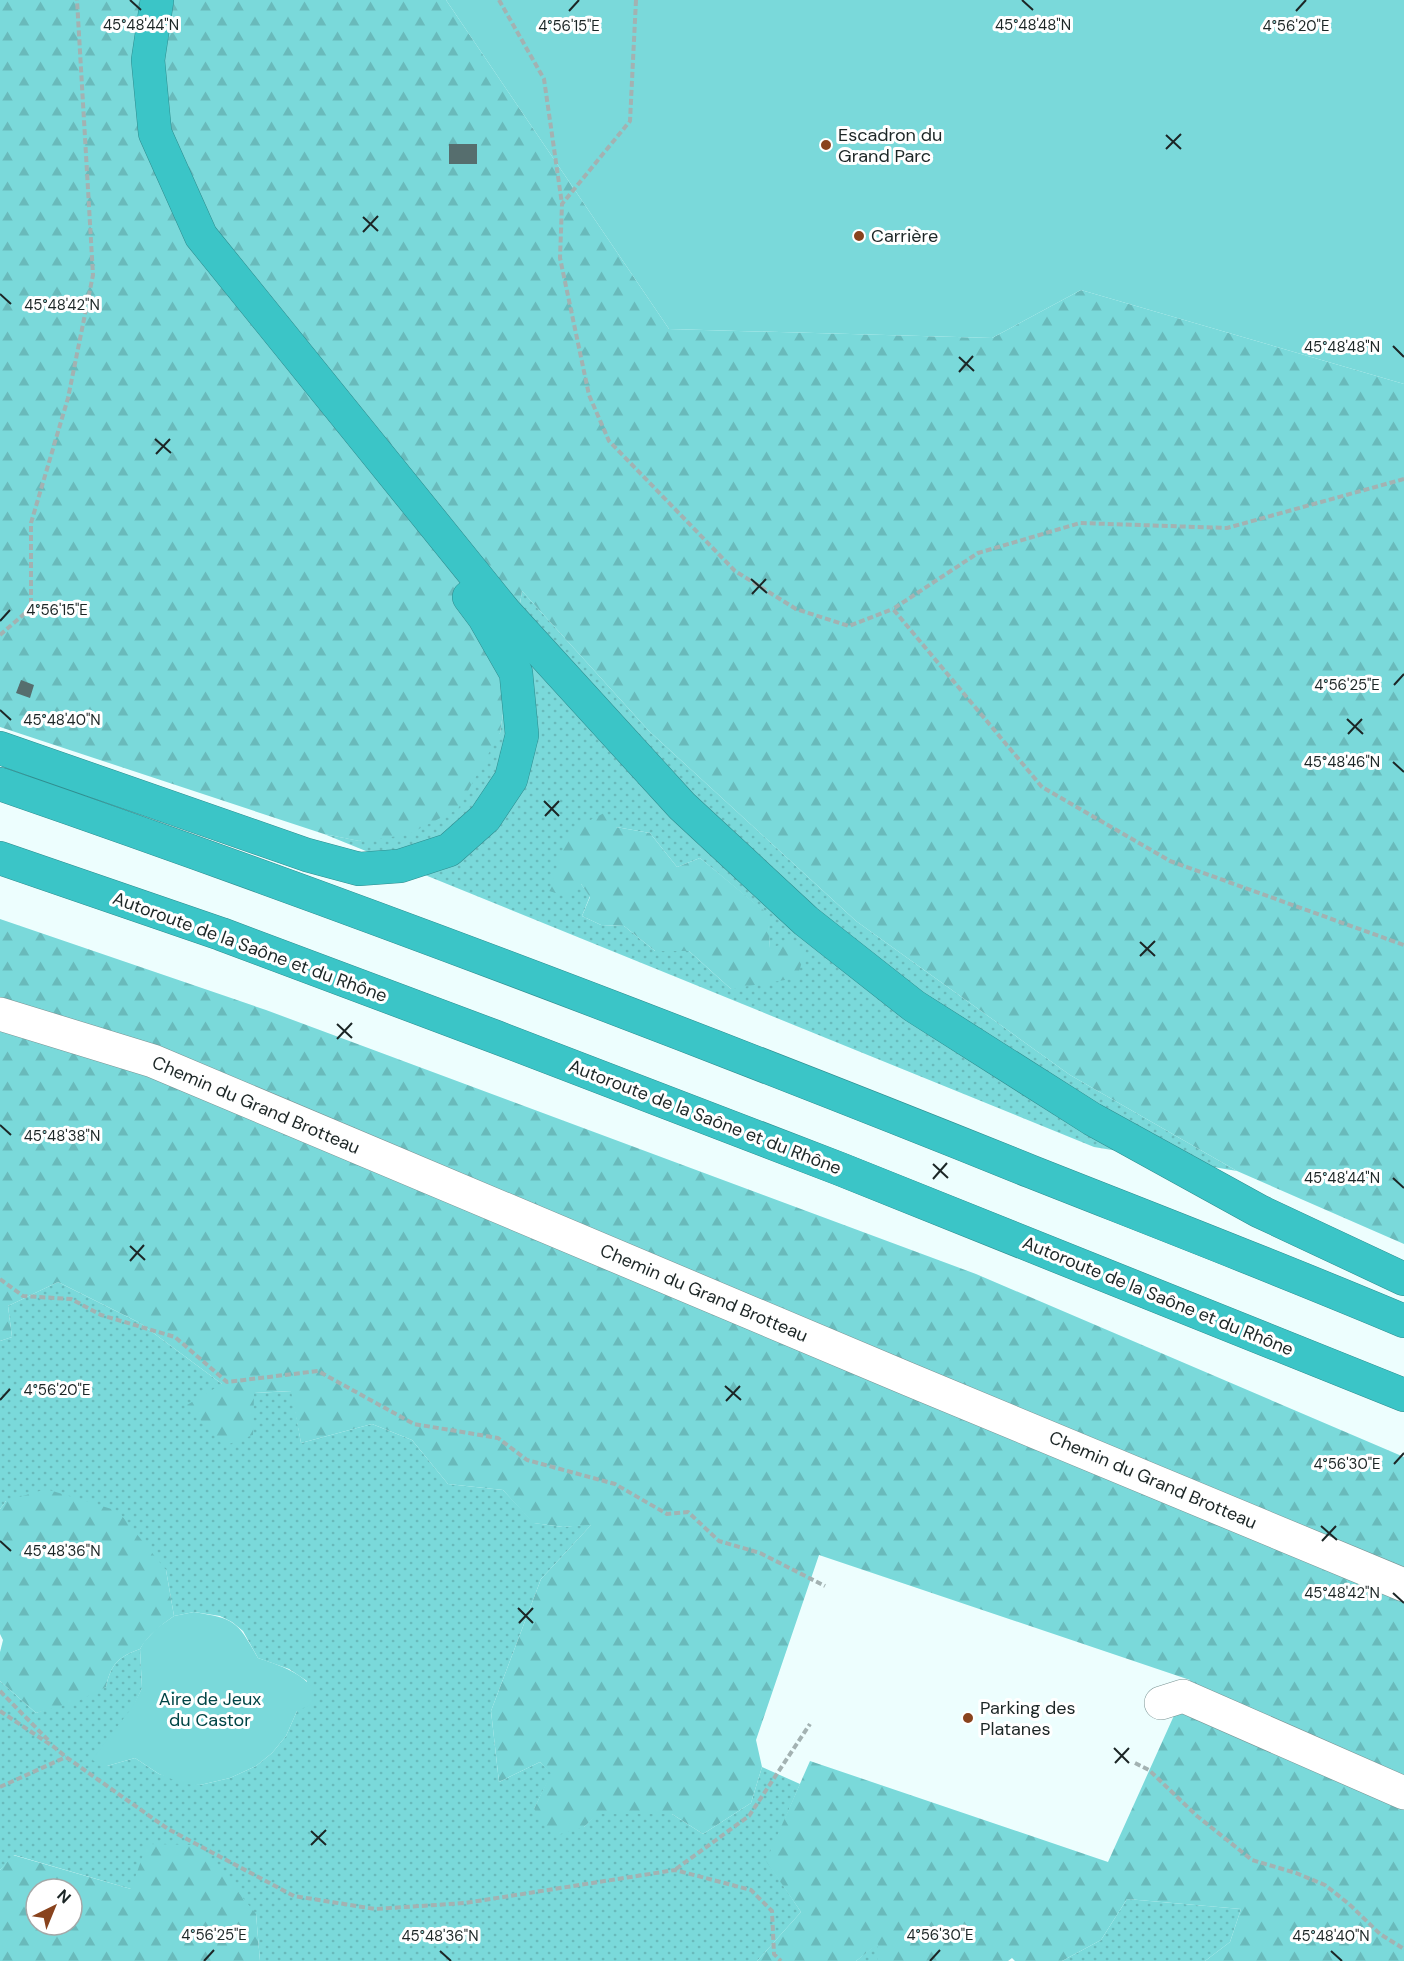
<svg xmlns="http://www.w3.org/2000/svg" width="1404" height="1961" font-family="'DM Sans',sans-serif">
<defs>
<pattern id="grass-dots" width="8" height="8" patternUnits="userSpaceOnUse" patternTransform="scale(1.5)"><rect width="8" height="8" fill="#7ad9da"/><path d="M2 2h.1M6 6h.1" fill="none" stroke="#69babb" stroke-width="1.8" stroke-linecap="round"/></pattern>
<pattern id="forest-firs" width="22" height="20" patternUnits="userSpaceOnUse" patternTransform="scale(1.5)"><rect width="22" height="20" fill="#7ad9da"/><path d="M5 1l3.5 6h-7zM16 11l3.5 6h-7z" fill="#69babb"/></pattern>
</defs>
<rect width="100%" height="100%" fill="#edfefe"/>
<path fill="url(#grass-dots)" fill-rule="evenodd" d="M522 591 649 731 856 921 1070 1075 1237 1171 1094 1147 324 834 360 841 500 733ZM616 827 650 833 677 867 700 858 767 914 770 948 731 989 689 951H655L624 926 601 925 582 916 590 896 581 884Z
M58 1282 140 1323 222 1384 254 1393 292 1391 301 1443 372 1424 412 1440 448 1484 503 1490 534 1523 563 1527 592 1524 541 1579 491 1711 499 1782 540 1762 552 1773 534 1809 584 1827 596 1814H672L703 1834 751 1803 762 1767 800 1784 767 1861 801 1912 757 1961H260L256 1914 131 1889 14 1855 0 1870V1681L36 1713 106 1687C111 1664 118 1657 140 1649L142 1688 107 1766 135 1758 159 1774 200 1785 230 1778 256 1766 272 1753 286 1736 297 1711 307 1681 289 1669 258 1658 243 1631 232 1622 220 1616 194 1612 174 1616 166 1570 6 1501 0 1509V1341L12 1337 8 1306Z
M1127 1899 1241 1909 1230 1942 1205 1961H1062L1101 1940Z
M878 1943V1961H856Z"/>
<path fill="url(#forest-firs)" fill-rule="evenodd" d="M0 0H446L669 329 992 338 1081 290 1404 384V1244L1237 1171 1070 1075 856 921 649 731 522 591 500 733 458 809 407 835 359 841 324 834 0 727Z
M606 812 616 827 650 833 677 867 700 858 768 914 770 948 790 942 806 949 797 978 731 989 689 951H655L624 926 601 925 582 916 590 897 581 884 566 896 549 891 569 831Z
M0 919 266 1010 976 1274 1404 1457V1961H1205L1230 1942 1241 1909 1127 1899 1101 1940 1062 1961H1015L1012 1958 1008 1961H878V1944L856 1961H757L801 1912 766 1861 810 1761 1108 1862 1190 1680 819 1555 756 1740 762 1767 751 1803 703 1834 672 1814H597L584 1827 554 1836 534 1809 551 1773 540 1762 499 1782 491 1711 541 1579 591 1525 563 1527 533 1523 503 1490 448 1484 412 1440 372 1424 301 1443 291 1391 254 1393 253 1435 224 1446 187 1405 222 1384 140 1323 58 1282 8 1306 12 1337 0 1341Z
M46 1489 118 1511 166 1570 174 1616C161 1625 148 1635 140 1649 118 1657 111 1664 106 1687L78 1701 36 1713 0 1681V1652L3 1640 0 1634V1509L6 1501Z
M147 1844 200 1845 256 1914 260 1961H0V1870L13 1855 131 1889ZM36 1889H72V1925H36Z"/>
<path fill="#7ad9da" d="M446 0H1404V384L1081 290 992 338 669 329Z
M194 1612C236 1619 237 1621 258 1658 278 1665 300 1671 313 1689L312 1704 297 1711 286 1736 272 1753 256 1766 230 1778 200 1785 184 1784 159 1774 135 1758 107 1766 92 1760 133 1706 142 1688 140 1649 144 1642 157 1628 174 1616Z"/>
<path fill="#566e6e" d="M449 144H477V164H449Z
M21 680 34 685 30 698 16 693Z"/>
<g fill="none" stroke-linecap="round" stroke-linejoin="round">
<g stroke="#7a9494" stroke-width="34">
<path id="minor" d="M0 1014 153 1061 908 1379 1404 1585
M1161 1703 1183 1696 1404 1793"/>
</g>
<g stroke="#308d8f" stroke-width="34">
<path id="highway" d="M157 0 148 60 155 133 201 236 505 612 682 806 806 921 914 1006 1092 1119 1259 1211 1404 1279
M0 748 307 855 359 869 400 866 449 850 485 818 511 779 522 735 516 673 484 617 469 597
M0 784C348 904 691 1035 1032 1172 1156 1221 1281 1269 1404 1321
M0 858 221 934 496 1037 840 1169 1404 1395"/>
</g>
<path stroke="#a3b2b2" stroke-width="4" stroke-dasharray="6 3" stroke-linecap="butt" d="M499 0 544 79 562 204
M636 0 630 121 562 204 560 258 589 395 609 441 735 571 796 609 849 626 893 609
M1404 479 1227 528 1080 523 978 553 893 609 1042 787 1170 861 1404 945
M0 635 31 608V523L68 398 93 275 77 0
M0 1279 23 1296 71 1299 101 1315 175 1337 227 1382 318 1371 414 1424 498 1438 527 1460 615 1484 667 1514 688 1512 719 1541 760 1553 825 1586
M0 1691 48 1740
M0 1711 54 1747 66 1757 168 1829 294 1896 375 1909 465 1903 675 1870 751 1890 772 1911 774 1954 781 1961
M1135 1763 1149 1770 1197 1816 1252 1860 1296 1873 1325 1885 1349 1904 1380 1934 1404 1949
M0 1787 66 1757
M676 1869 749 1816 810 1724"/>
<use href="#minor" stroke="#fff" stroke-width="33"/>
<use href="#highway" stroke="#3bc5c7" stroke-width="33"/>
</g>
<path fill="none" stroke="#1c2626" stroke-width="2" d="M130 0 141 10M1022 0 1033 10M569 11 579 0M1296 11 1306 0M1166 135 1181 149M1166 149 1181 134M363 217 378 231M363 232 378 216M0 294 11 304M1393 346 1404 357M959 357 974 371M959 372 973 356M155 439 171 453M156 454 170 439M751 579 767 593M752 594 766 579M0 621 10 610M1394 685 1404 674M0 710 11 720M1347 719 1363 734M1348 734 1362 719M1393 762 1404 772M544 801 559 816M545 816 559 801M1140 942 1155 956M1140 956 1155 941M337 1024 352 1038M337 1039 352 1023M0 1125 11 1135M933 1164 948 1178M1393 1178 1404 1188M933 1179 947 1163M130 1246 145 1260M130 1261 144 1245M725 1386 741 1400M0 1400 10 1389M726 1401 740 1386M1394 1464 1404 1453M1321 1526 1337 1540M0 1541 11 1551M1322 1541 1336 1526M1393 1593 1404 1603M518 1608 533 1623M519 1623 533 1608M1114 1748 1129 1763M1115 1763 1129 1748M311 1831 326 1845M311 1845 326 1830M440 1951 451 1961M1331 1951 1342 1961M204 1961 214 1950M930 1961 940 1950"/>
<g fill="#89431d" stroke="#fff" stroke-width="2">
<circle cx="826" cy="145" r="6"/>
<circle cx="859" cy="236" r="6"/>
<circle cx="968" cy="1718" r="6"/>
</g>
<g text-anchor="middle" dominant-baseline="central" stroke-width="6" stroke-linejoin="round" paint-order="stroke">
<g font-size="18" fill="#1c2626" stroke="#fff" text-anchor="start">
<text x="838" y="135">Escadron du<tspan x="838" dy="21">Grand Parc</tspan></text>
<text x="871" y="236">Carrière</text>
<text x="980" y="1708">Parking des<tspan x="980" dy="21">Platanes</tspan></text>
</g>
<g font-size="18" fill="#1c2626" stroke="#fff">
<text transform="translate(250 947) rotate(20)">Autoroute de la Saône et du Rhône</text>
<text transform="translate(256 1105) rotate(23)">Chemin du Grand Brotteau</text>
<text transform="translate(705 1117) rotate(21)">Autoroute de la Saône et du Rhône</text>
<text transform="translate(704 1293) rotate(23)">Chemin du Grand Brotteau</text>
<text transform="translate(1158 1296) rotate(22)">Autoroute de la Saône et du Rhône</text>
<text transform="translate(1153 1480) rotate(23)">Chemin du Grand Brotteau</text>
</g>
<g font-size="18" fill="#004546" stroke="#fff">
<text x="210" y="1699">Aire de Jeux<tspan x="210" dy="21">du Castor</tspan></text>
</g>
</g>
<g font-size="15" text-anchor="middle" fill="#1c2626" stroke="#fff" stroke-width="6" stroke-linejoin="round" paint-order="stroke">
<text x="1033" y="30">45°48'48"N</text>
<text x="141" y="30">45°48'44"N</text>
<text x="569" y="31">4°56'15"E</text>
<text x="1296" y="31">4°56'20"E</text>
<text x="62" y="310">45°48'42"N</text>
<text x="1342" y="352">45°48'48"N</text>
<text x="57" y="615">4°56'15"E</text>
<text x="1347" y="690">4°56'25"E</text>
<text x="62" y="725">45°48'40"N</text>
<text x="1342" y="767">45°48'46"N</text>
<text x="62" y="1141">45°48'38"N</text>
<text x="1342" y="1183">45°48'44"N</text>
<text x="57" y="1395">4°56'20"E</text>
<text x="1347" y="1469">4°56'30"E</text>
<text x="62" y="1556">45°48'36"N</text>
<text x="1342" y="1598">45°48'42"N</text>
<text x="214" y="1940">4°56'25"E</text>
<text x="940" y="1940">4°56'30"E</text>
<text x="440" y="1941">45°48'36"N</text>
<text x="1331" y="1941">45°48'40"N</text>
</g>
<g transform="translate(54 1907) rotate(43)"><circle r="28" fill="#ffffff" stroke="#a4a8a8" stroke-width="1.5"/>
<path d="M0-4.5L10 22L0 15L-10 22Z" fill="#89431d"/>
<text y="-9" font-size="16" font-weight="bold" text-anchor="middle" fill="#1c2626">N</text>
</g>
</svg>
